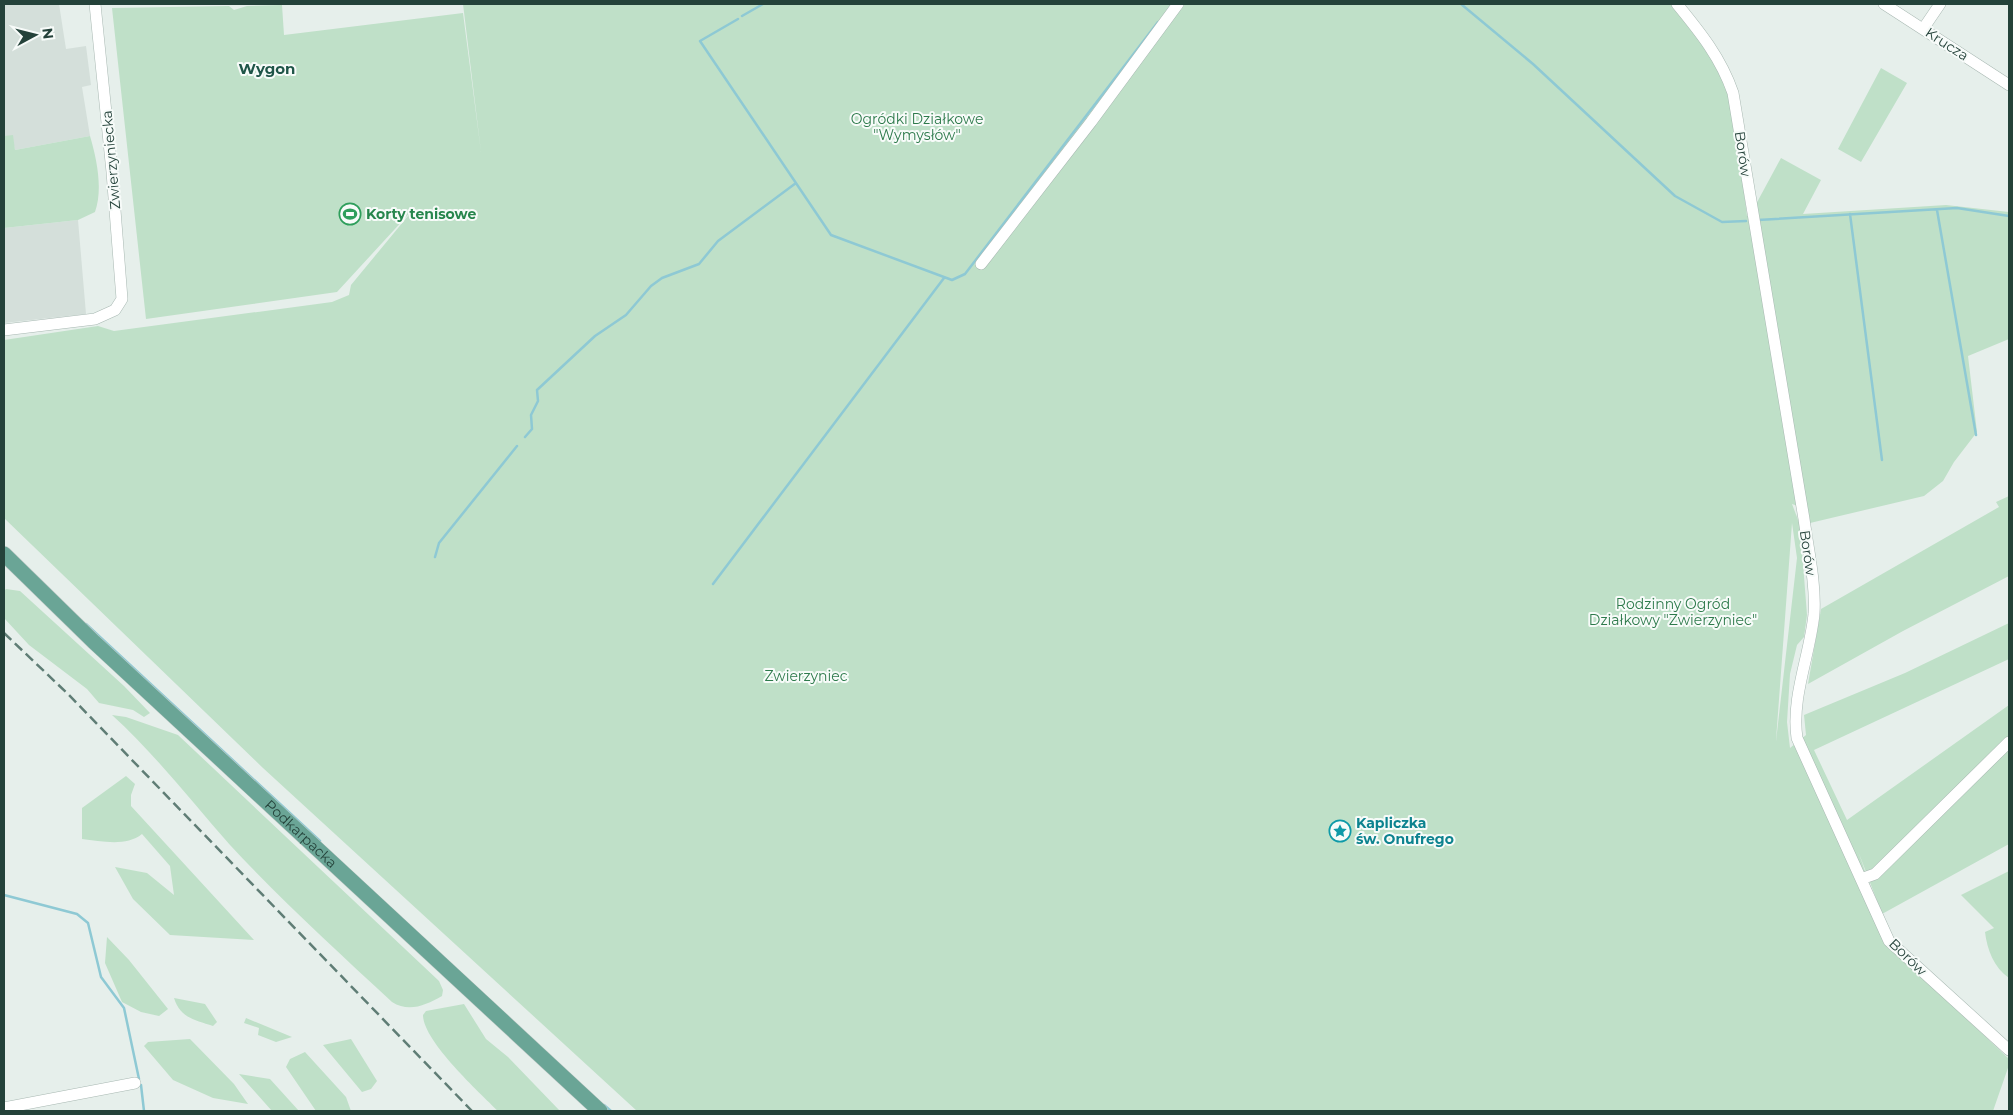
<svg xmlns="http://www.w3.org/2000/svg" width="2013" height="1115" font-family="Montserrat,sans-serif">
<rect width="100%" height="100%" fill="#e6efeb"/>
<path fill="#d4dfda" d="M4 4H59L66 49 86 46 91 85 82 87 90 136 15 150 12 136H4Z
M78 220 86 314 4 323V228Z"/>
<path fill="#bfe0c8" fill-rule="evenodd" d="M463 4H1173L1174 10H1181L1185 4H1671L1709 52 1727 88 1737 138 1747 216H1756L1755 206 1781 158 1821 180 1803 214 1946 205 2009 212V339L1968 356 1977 432 1954 462 1943 481 1924 496 1810 523 1807 509 1792 504 1800 525 1807 615 1804 637 1797 645 1790 674 1787 722 1790 748 1806 735 1804 715 1905 673 2009 623V659L1814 750 1847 820 2009 705V844L1882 914 1858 851 1892 948 2009 1059V1065L1993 1111H637L263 768 4 518V340L98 326 114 331 332 302 349 295 351 285 417 205 337 292 146 319 112 8 229 6 234 10 247 6 282 5 284 35 463 13 481 152ZM1792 523 1797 558 1776 741V740Z
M1881 68 1907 83 1861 162 1838 149Z
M13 135 15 150 90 136C97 160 103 189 95 212L78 220 4 228V136Z
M2009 496V576L1903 631 1808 684 1821 609 1999 507 1996 502Z
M6 589 20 591 124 686 150 713 144 717 133 710 99 703 87 689 29 645 4 618V591Z
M112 715 126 717 178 735 439 981 443 990 442 996C426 1005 409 1013 392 1002 337 951 281 900 230 845 191 801 156 755 112 715Z
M126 776 135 784 131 795V806L254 940 170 935 133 899 115 867 147 873 174 895 170 866 142 834C126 847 101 841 82 839V808Z
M2009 871V978C1994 968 1987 949 1985 932L1994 928 1961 895Z
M107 937 129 960 168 1009 159 1016 141 1012 122 1002 105 963Z
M174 998 205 1004 217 1022 213 1026C195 1020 180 1018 174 998Z
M464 1004 486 1039 508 1057 560 1111H498C479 1092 423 1041 423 1015L426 1011Z
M246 1018 292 1037 276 1042 258 1035 259 1028 244 1023Z
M190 1039 234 1084 248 1104 213 1098 173 1080 144 1046 148 1042Z
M351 1039 377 1081 371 1089 362 1092 323 1045Z
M305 1052 346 1097 351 1111H316L286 1067 290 1059Z
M239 1074 270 1079 299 1111H272Z"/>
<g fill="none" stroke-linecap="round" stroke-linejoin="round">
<path stroke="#8ec9d4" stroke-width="2.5" d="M1461 4 1533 64 1675 196 1722 222 1746 221
M742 16 763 4
M738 19 700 41 831 235 952 280 965 274 1158 22
M1937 210 1976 435
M1850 214 1882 460
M1758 220 1957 208 2009 216
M525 437 532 429 531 415 538 401 537 390 595 336 626 315 651 286 662 278 699 264 718 241 796 183
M435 557 439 543 517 446
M713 584 944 278
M86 624 320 841
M4 895 77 914 88 923 101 977 124 1008 139 1079
M141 1085 144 1111
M604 1105 611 1111"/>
<g stroke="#a8b8b2" stroke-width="12">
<path id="minor" d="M1677 4C1700 32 1721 58 1733 93L1804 519C1808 549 1816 583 1814 614 1810 655 1791 697 1797 738L1889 941 2009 1050
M1884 4 2009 85
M1923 29 1940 4
M981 264 1091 122 1178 4
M4 330 95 319 115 310 122 299 112 172 95 4
M1861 879 1875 874 2009 742
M4 1108 135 1083"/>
</g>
<g stroke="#c2cac8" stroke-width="16">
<g id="major">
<path id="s1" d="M4 554 94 642 600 1111"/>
</g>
</g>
<use href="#minor" stroke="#fff" stroke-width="11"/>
<use href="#major" stroke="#6aa596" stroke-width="15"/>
<path stroke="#5f7d75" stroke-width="2.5" stroke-dasharray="10 5" stroke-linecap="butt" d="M4 633 69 695 472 1111"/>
</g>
<defs>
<g id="stadium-ring" transform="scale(1.125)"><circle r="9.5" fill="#f7fbf9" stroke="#2e9e5b" stroke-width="1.5"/><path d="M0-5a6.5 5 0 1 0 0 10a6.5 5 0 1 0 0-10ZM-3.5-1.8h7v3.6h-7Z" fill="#2e9e5b"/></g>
<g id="sight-ring" transform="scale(1.125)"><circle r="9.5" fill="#f7fbf9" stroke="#0f9aa8" stroke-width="1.5"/><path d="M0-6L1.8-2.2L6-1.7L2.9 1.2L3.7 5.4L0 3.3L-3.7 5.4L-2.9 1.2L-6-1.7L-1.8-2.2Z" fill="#0f9aa8"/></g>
</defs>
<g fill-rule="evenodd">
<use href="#stadium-ring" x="350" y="214"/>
<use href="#sight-ring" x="1340" y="831"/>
</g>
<g text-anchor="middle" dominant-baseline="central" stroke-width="4" stroke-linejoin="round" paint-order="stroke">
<g font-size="14" fill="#24423a" stroke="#f7fbf9">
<text transform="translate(1947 44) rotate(33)">Krucza</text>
<text transform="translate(1743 154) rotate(82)">Borów</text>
<text transform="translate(111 160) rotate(-95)">Zwierzyniecka</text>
<text transform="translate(1808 553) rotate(82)">Borów</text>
<text stroke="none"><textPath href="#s1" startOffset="408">Podkarpacka</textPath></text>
<text transform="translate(1908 957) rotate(44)">Borów</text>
</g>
<g font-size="14" fill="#2d7a4b" stroke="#f7fbf9">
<text x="917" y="119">Ogródki Działkowe<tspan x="917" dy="16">"Wymysłów"</tspan></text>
<text x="1673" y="604">Rodzinny Ogród<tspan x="1673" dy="16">Działkowy "Zwierzyniec"</tspan></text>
<text x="806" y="676">Zwierzyniec</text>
</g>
<g font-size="14" font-weight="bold" fill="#27864d" stroke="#f7fbf9" text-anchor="start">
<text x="366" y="214">Korty tenisowe</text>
</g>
<g font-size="14" font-weight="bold" fill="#0d838f" stroke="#f7fbf9" text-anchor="start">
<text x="1356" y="823">Kapliczka<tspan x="1356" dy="16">św. Onufrego</tspan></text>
</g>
<g font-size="15" font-weight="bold" fill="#1f5548" stroke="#f7fbf9">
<text x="267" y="68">Wygon</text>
</g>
</g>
<rect width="2013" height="1115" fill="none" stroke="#24423a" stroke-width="10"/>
<g transform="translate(35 35) rotate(83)" stroke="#f7fbf9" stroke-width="4" paint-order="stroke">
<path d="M0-4L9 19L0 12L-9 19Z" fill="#24423a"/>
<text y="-8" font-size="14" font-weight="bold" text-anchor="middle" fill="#24423a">N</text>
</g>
</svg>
